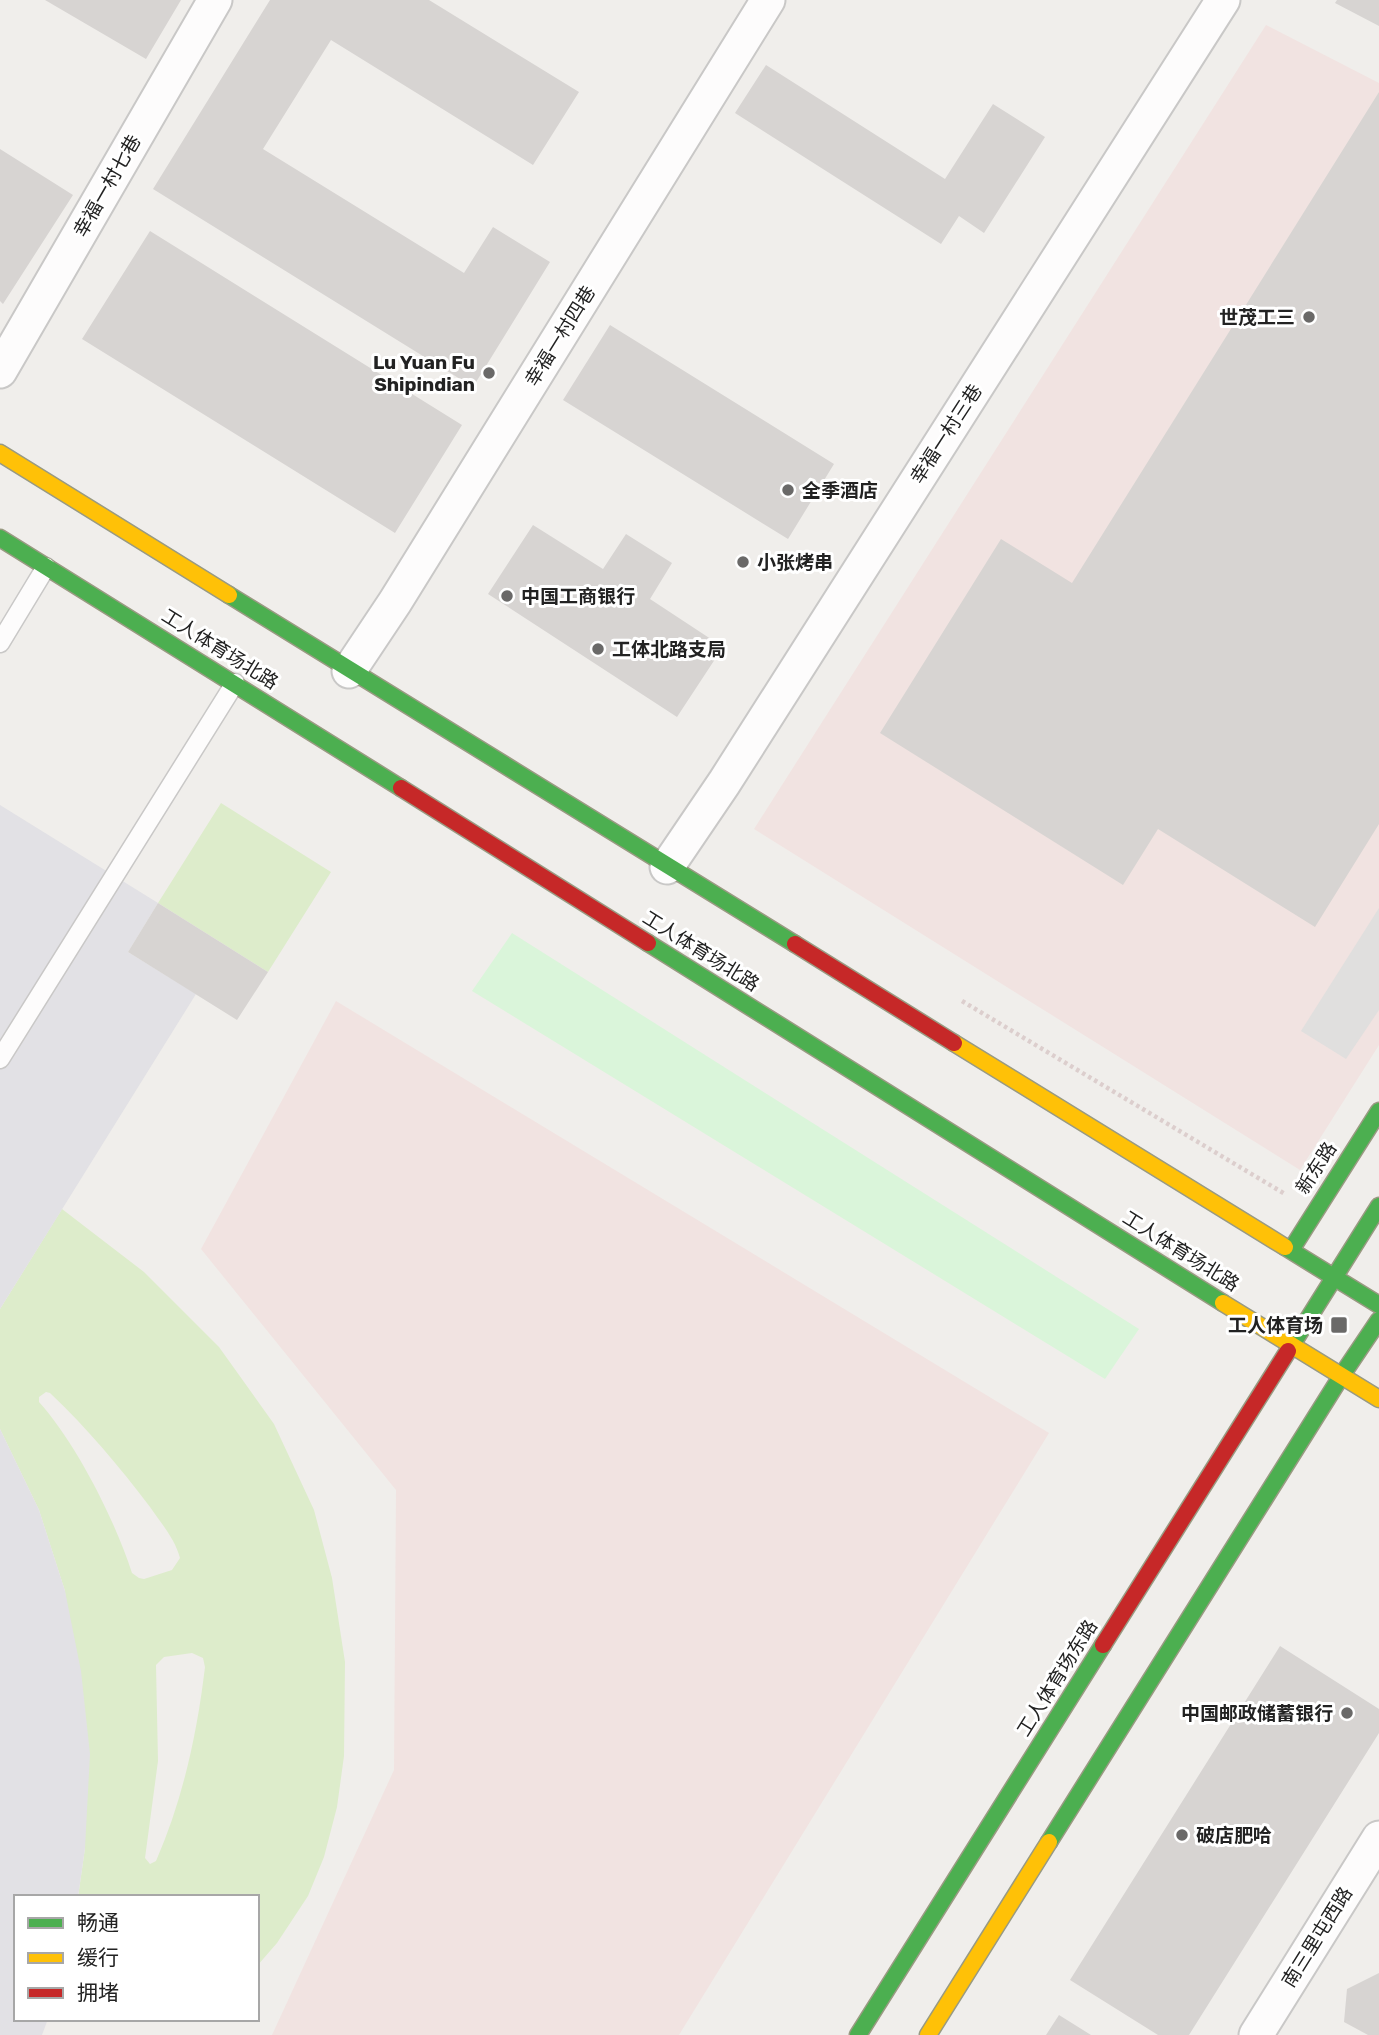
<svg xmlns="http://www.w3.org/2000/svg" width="1379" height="2035" font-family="Rubik,'Noto Sans SC',sans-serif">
<rect width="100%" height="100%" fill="#f0eeeb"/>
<path fill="#f1e3e1" d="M1266 25 1379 83V1045L1300 1170 754 829Z
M336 1001 1049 1433 679 2035H272L394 1770 396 1490 201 1249Z"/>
<path fill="#ddeccb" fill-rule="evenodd" d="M221 803 331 872 268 972 158 903Z
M62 1209 144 1272 219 1347 274 1424 314 1510 332 1578 345 1662 344 1756 337 1807 324 1857 308 1896 277 1943 257 1966V1897H78L85 1848 65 1591 39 1510 0 1429V1309ZM46 1392 50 1393C87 1428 119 1466 150 1507 161 1523 175 1539 180 1558L172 1570 144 1579 139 1578 132 1573C115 1520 76 1443 39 1402V1397ZM192 1653 203 1658 205 1667C197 1734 183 1799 156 1861L150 1864 145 1858 158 1761 156 1665 164 1657Z"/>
<path fill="#daf5da" d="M512 933 1139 1329 1105 1379 472 991Z"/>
<path fill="#e0dfde" d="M1379 908V1010L1346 1059 1301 1031Z"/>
<path fill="#e2e1e5" d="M0 805 158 903 128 952 196 994 0 1309Z
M0 1429 39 1510 65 1591 81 1671 90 1754 85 1848 78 1897H16V2019H48L42 2035H0Z"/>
<path fill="#d7d4d2" d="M45 0H181L146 59Z
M270 0H429L579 92 533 165 331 40 263 149 464 273 493 227 550 262 473 387 153 189Z
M1337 0H1379V26L1335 3Z
M766 65 945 179 993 104 1045 137 984 233 959 216 941 244 735 113Z
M1379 92V824L1315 927 1158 829 1123 885 880 733 1001 539 1072 583Z
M0 149 73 195 3 304 0 301Z
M150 231 462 425 395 533 82 339Z
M610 325 834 464 788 539 563 400Z
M533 525 603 569 626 534 672 563 650 599 723 647 677 717 488 594Z
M158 903 268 972 237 1020 128 952Z
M1280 1646 1379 1709V1733L1189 2035H1158L1070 1980Z
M1379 1973V2035H1368L1344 2022 1347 1989Z
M1059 2015 1091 2035H1046Z"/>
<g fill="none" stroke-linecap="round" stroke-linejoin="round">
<g stroke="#c9c8c7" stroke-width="21">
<path id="lane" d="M0 643 46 567
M0 1059 235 683"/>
</g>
<g stroke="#c9c8c7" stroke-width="37">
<path id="street" d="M0 371 215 0
M349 671 395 602 768 0
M667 867 724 783 1223 0
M1256 2035 1379 1838"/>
</g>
<g stroke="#999a82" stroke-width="19">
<path id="fast" d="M0 538 401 788
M229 595 795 944
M648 943 1223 1303
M1285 1247 1379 1305
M1291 1250 1379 1111
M1288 1351 1379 1206
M1049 1842 1342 1375 1379 1320
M858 2035 1103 1645"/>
</g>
<g stroke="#999a82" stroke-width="19">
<path id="slow" d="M0 453 229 595
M954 1043 1285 1247
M1223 1303 1379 1399
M928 2035 1049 1842"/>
</g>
<g stroke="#999a82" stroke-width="19">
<path id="jam" d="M401 788 648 943
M795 944 954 1043
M1103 1645 1288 1351"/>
</g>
<path stroke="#dccecd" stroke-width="4.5" stroke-dasharray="3.5 3.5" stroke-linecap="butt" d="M962 1001 1285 1194"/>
<use href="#lane" stroke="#fdfcfc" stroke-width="18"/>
<use href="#street" stroke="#fdfcfc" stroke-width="33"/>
<use href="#fast" stroke="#4caf50" stroke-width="16"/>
<use href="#slow" stroke="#ffc107" stroke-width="16"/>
<use href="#jam" stroke="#c62828" stroke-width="16"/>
</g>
<g fill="#6a6968" stroke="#fff" stroke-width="2.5">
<circle cx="1309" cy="317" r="7"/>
<circle cx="489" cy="373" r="7"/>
<circle cx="788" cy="490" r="7"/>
<circle cx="743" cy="562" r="7"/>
<circle cx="507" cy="596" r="7"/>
<circle cx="598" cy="649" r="7"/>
<rect x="1330" y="1316" width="18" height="18" rx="3.5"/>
<circle cx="1347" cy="1713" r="7"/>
<circle cx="1182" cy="1835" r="7"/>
</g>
<g text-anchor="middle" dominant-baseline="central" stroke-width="6" stroke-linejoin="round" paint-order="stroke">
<g font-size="19" fill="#222" stroke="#fff">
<text transform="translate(107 186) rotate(-60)">幸福一村七巷</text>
<text transform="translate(560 336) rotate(-58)">幸福一村四巷</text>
<text transform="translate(946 434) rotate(-57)">幸福一村三巷</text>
<text transform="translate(220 649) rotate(32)">工人体育场北路</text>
<text transform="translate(701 951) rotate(32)">工人体育场北路</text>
<text transform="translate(1316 1168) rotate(-57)">新东路</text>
<text transform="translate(1181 1251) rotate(32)">工人体育场北路</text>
<text transform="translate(1057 1678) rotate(-58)">工人体育场东路</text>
<text transform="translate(1317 1937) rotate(-58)">南三里屯西路</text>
</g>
<g font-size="19" font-weight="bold" fill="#222" stroke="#fff" text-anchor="start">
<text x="1295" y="317" text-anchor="end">世茂工三</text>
<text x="475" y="362" text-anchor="end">Lu Yuan Fu<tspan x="475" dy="22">Shipindian</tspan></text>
<text x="802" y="490">全季酒店</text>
<text x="757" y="562">小张烤串</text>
<text x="521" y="596">中国工商银行</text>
<text x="612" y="649">工体北路支局</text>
<text x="1323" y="1325" text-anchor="end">工人体育场</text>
<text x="1333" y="1713" text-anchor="end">中国邮政储蓄银行</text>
<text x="1196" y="1835">破店肥哈</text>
</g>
</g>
<rect x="14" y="1895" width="245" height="126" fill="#ffffff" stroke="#a7a7a7" stroke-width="2"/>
<rect x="28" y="1918" width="35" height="10" fill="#4caf50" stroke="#a7a7a7" stroke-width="2"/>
<text x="77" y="1930" font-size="21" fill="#222222">畅通</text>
<rect x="28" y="1953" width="35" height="10" fill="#ffc107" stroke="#a7a7a7" stroke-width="2"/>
<text x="77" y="1965" font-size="21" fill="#222222">缓行</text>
<rect x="28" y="1988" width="35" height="10" fill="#c62828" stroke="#a7a7a7" stroke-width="2"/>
<text x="77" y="2000" font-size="21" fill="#222222">拥堵</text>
</svg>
